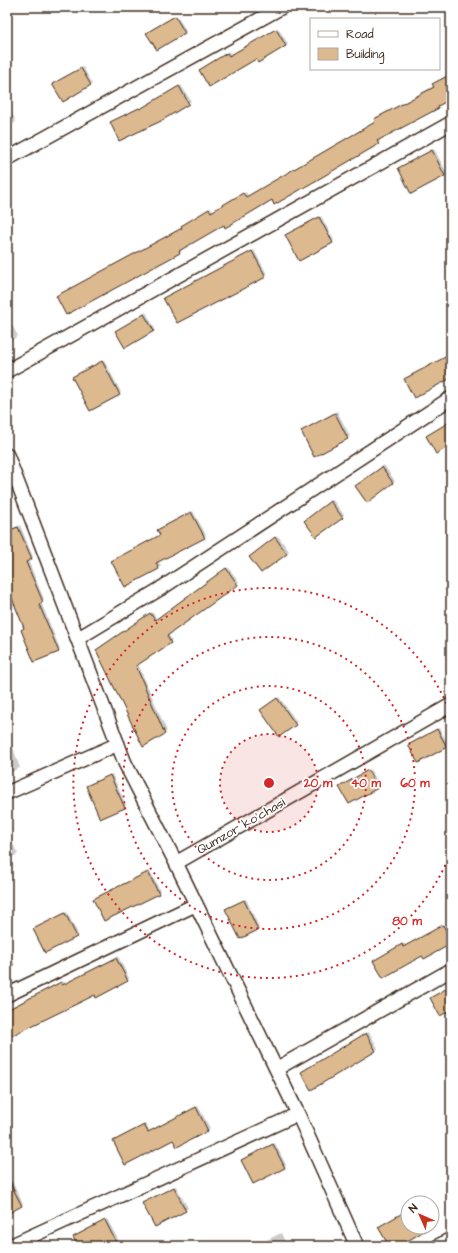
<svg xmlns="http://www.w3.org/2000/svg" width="458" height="1253" font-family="'Architects Daughter',sans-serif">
<rect width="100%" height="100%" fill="#fff"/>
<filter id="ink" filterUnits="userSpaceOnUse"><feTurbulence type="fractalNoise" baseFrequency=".025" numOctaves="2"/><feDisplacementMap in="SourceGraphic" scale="8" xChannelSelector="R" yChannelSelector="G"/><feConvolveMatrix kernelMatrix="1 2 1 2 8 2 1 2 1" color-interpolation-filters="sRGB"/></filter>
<g filter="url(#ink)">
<path fill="#0003" d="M177 15 186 31 184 33 149 31Z
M278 28 288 44 286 46 256 58 200 70 229 51 231 55Z
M83 67 92 83 90 85 55 83Z
M451 74V98L439 104 440 105 438 107 379 139 380 141 378 143 224 223 181 248 182 250 180 252 67 314 60 295 183 227 184 224 211 208 213 211 246 192 248 196 376 121 375 119 377 117 434 86Z
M181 85 191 101 161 120 113 121 142 107V108Z
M7 103 16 122 7 128Z
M434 149 447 173 445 175 399 168Z
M321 216 334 240 332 242 286 235Z
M254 250 267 274 265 276 165 298Z
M146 312 155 329 153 331H116Z
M7 316 18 336 7 343Z
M104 360 121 392 90 410 75 376Z
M337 411 350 436 315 455 302 431Z
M384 465 395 481 367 501 358 484Z
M333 500 344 515 342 517 307 519Z
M193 511 206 535 158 561 161 566 159 568 125 585 113 561 161 535 158 530 160 528Z
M20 525 33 557 28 560 44 599 41 602 60 649 58 651 22 630 24 628 7 583V531Z
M278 536 289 551 261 572 250 557Z
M228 567 239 582 168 634 172 640 138 664 167 731 143 746 99 648 152 612 157 619Z
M451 653V663L447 656Z
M279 697 297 722 279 735 264 708Z
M439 728 448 744 446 746 411 744Z
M7 730 20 768 7 774Z
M370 769 380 785 378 787H341Z
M112 774 126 805 124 807 87 787Z
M7 833 18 854 7 860Z
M150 871 160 891 158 893 95 899Z
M246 899 259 927 240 937 226 909Z
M67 912 78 934 76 936 34 929Z
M445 924 451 935V943L423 955 374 961 404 943 406 946Z
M7 949 15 965 7 969Z
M118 956 129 978 127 980 95 993 7 1037V1009L63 981 65 984Z
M369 1032 378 1048 376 1050 311 1088 302 1072 304 1070Z
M198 1106 210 1128 177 1146 174 1139 116 1140 146 1124 150 1131Z
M275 1143 286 1165 284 1167 244 1159Z
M12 1181 23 1204 7 1213V1184Z
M176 1186 188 1208 155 1226 145 1201Z
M107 1219 119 1241 117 1243 111 1246H79L75 1237 77 1235Z
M281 1233 287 1246H262L261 1244 263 1242Z"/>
<path fill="#dcb98e" stroke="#3b2a1e" d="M175 16 185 33 157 50 146 33Z
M276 29 286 46 258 63 256 59 209 87 199 70 227 53 229 56Z
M81 68 91 85 63 102 52 84Z
M451 74V99L438 106 439 108 377 141 379 144 274 205 272 200 225 228 224 225 179 251 180 253 66 315 56 296 182 228 181 226 209 209 211 212 243 193 246 197 375 122 374 119 434 87 432 84Z
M179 86 189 104 161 121 119 141 110 122 139 108 140 109Z
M432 150 445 176 411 194 398 168Z
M319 217 333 243 299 261 285 235Z
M252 251 266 277 177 323 163 298Z
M144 314 154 331 125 348 115 331Z
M451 354V378L414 398 404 379Z
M102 361 120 395 90 411 72 377Z
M335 413 348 439 314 457 301 431Z
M451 421V445L436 454 426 436Z
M382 467 393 483 367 503 355 486Z
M330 501 343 518 316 537 304 521Z
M191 512 205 538 156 563 159 569 125 587 111 561 160 535 157 530Z
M18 527 32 559 26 562 43 602 39 604 59 652 34 662 21 630 24 628 7 586V531Z
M275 537 287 554 261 573 249 557Z
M226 568 238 585 167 636 171 643 136 666 165 734 143 747 96 650 150 613 155 620Z
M277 698 296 725 279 737 260 710Z
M437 729 447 747 418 763 408 745Z
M368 770 378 788 349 804 339 787Z
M110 775 125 808 100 819 86 786Z
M148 872 159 894 104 921 93 899Z
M244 900 258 930 240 939 225 909Z
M65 913 77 937 45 953 33 929Z
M443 925 451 940V944L424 959 422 956 383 978 373 961 402 944 403 947Z
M116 958 128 981 96 998 95 995 7 1038V1010L61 982 62 985Z
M451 986V1010L440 1016 430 998Z
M366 1033 376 1051 311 1090 301 1072Z
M196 1107 208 1131 177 1147 173 1140 125 1165 113 1141 144 1125 148 1132Z
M273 1144 285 1168 253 1184 241 1160Z
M7 1177 22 1206 7 1214Z
M174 1187 186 1211 155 1227 142 1203Z
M408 1210V1227H431L399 1246H389L378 1227Z
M105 1220 118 1246H78L73 1237Z"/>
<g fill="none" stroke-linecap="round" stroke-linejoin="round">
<g stroke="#3b2a1e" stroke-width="16">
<path id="minor" d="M7 159 282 7
M7 371 451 123
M7 455 125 763 176 863 298 1114 357 1246
M77 639 160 589 451 398
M7 793 118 744
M176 863 451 705
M7 995 195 905
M276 1069 451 970
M10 1246 298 1114
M438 1246 451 1239"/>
</g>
<use href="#minor" stroke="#fff" stroke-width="13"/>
</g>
</g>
<circle cx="269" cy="783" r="49" fill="#d62828" fill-opacity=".12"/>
<g fill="none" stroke="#d62828" stroke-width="2" stroke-dasharray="2 4">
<circle cx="269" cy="783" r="49"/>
<circle cx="269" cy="783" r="97"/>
<circle cx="269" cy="783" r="146"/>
<path d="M450 854A195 195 0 1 1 450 712"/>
</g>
<g text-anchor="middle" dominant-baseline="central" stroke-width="3.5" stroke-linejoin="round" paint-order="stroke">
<g font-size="13" fill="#3b2a1e" stroke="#fff">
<text transform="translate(241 826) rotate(-30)">Qumzor ko'chasi</text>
</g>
</g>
<circle cx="269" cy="783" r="6" fill="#d62828" stroke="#fff" stroke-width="2"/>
<g font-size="12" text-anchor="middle" font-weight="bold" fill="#d62828" stroke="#fff" stroke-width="3.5" stroke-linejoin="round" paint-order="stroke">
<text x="318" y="787">20 m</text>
<text x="366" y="787">40 m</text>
<text x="415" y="787">60 m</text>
<text x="407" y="925">80 m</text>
</g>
<rect width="458" height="1253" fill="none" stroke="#fff" stroke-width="24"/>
<rect x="12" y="12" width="434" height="1229" fill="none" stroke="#3b2a1e" stroke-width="1.5" filter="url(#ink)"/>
<rect x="310" y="18" width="130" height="52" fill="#ffffff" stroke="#b1aaa5"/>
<rect x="318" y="31" width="20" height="6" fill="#ffffff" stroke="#b1aaa5"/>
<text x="346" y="38" font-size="12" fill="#3b2a1e">Road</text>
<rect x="318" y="48" width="20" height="12" fill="#dcb98e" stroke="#b1aaa5"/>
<text x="346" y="58" font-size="12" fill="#3b2a1e">Building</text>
<g transform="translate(420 1215) rotate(315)"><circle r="19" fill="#ffffff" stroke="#b1aaa5"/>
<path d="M0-3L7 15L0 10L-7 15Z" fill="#c8321e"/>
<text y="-6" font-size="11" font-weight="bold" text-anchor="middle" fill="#3b2a1e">N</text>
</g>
</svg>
